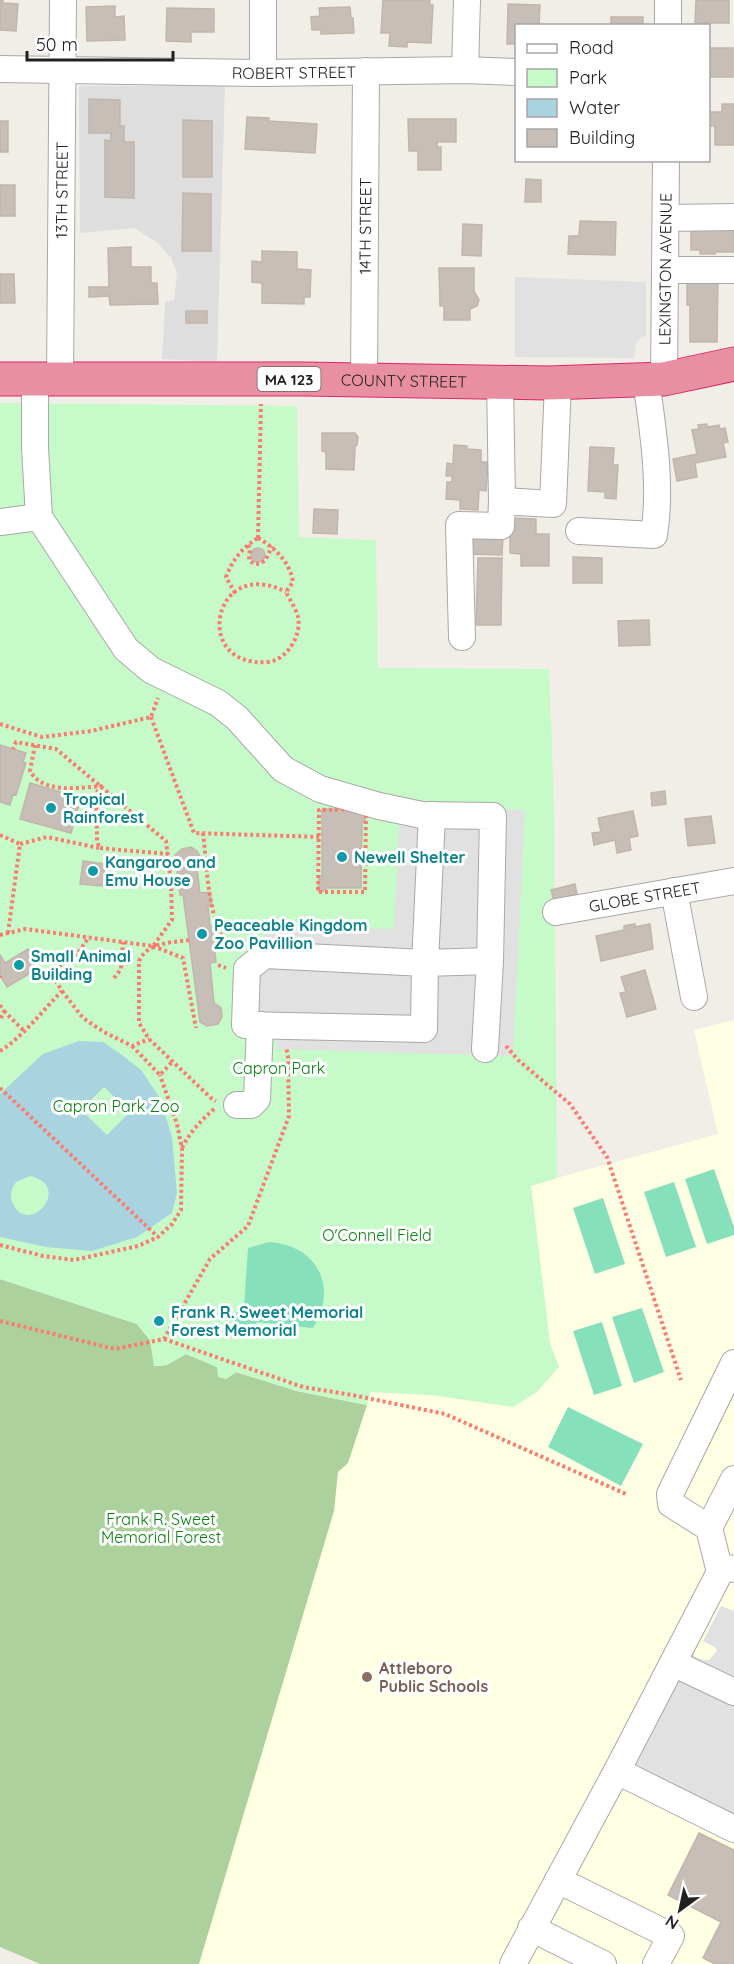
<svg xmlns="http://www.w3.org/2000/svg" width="734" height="1964" font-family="Quicksand,sans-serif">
<rect width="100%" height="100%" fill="#f1eee8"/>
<path fill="#dfdede" d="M79 86H225L217 362 162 359 165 302 174 300 177 273 171 258 158 243 134 228 80 233Z"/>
<path fill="#ffffe3" d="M734 1020V1964H40L0 1947V1279L312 1382 371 1392 431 1395 559 1367 550 1344 531 1185 718 1134 694 1030Z"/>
<path fill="#acd19c" d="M0 1279 137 1324 150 1340 155 1366 167 1365 186 1354 217 1367 226 1379 236 1372 297 1391 367 1405 348 1463 338 1472 334 1511 199 1964H40L0 1947Z"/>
<path fill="#c6fac9" d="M0 403 297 406 299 537 376 540 378 668 549 669 554 800 557 1178 531 1186 550 1344 559 1367 537 1392 513 1407 431 1395 371 1392 367 1405 297 1391 236 1372 226 1379 218 1377 217 1367 186 1354 167 1365 154 1366 150 1340 137 1324 0 1279Z"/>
<path fill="#86e0bc" d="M714 1169 734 1227V1235L707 1244 685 1179Z
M674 1182 696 1247 666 1257 644 1192Z
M603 1198 625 1264 595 1274 573 1208Z
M269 1242C317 1245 339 1287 313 1328L257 1322 250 1330C233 1332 229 1314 244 1307L248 1248Z
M642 1308 664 1372 634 1383 612 1317Z
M602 1322 622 1386 594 1395 573 1331Z
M568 1407 643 1444 621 1486 548 1447Z"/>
<path fill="#e1e1e1" d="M515 277 646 282V335L640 338 636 344 634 358 515 357Z
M400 804 525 810 513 1056 276 1049V1032H269L235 974 242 955 262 937 280 927 394 929Z
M721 1606 734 1611V1817L637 1768 635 1763V1758L692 1652 695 1657 704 1660H709L717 1651 716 1648 703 1641Z"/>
<path fill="#a8d3df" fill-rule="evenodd" d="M79 1041 103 1042 122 1055 141 1070 160 1098 172 1137 177 1193 172 1213 137 1237 92 1251 46 1247 0 1237V1094L43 1054ZM104 1087 130 1112 107 1135 81 1110ZM30 1176C74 1186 29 1237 13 1204 9 1195 11 1189 16 1182Z"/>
<path fill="#c6beb7" stroke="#c3b5aa" stroke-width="1.5" d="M0 0H3V3L18 4 16 31 0 30Z
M383 0H430V5H433L431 43 407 42V47L389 46 390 33H381Z
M696 0H729V23H695Z
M508 4 540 5 539 26H516V44H507Z
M115 6V17L124 16 125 40 87 41 86 7Z
M350 7 351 18H353L354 33 321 34V30H312L311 17 320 16 319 8Z
M167 8 214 9V32H191V42L166 41Z
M611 17H643V26H611Z
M708 48H733V77H708Z
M89 99 120 100V126H124V142H134V198L105 197V140L111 141V133H89Z
M722 104H734V145H715V126H709V112H722Z
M247 117 269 118V121L317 124 315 153 245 149Z
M408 119H456V142H437V147H441V170H418V151H409Z
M183 120 212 121V177H183Z
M0 121H8V152H0Z
M526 179 541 180V202H525Z
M0 185H15V216H0Z
M183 193 211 194V251H182Z
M580 221 616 222 615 255 568 254 569 236H579Z
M691 223 734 224V252H715V254H700V250H691Z
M463 224 482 225 481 256 462 255Z
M131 247V267H151V283H157L158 304 110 305 109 296 89 297V287H109L108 248Z
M262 251 297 252V269L311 270 310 297H304V304L262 303V283L252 282V261L262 262Z
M439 268H474V291L479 300 477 306 470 309V320H444V306H440Z
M0 274H14L15 303H0Z
M687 275H718L717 342H690V305H687Z
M186 311H207V323H186Z
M707 424V427L719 425 720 429 725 428 728 442 723 443 726 457 695 463 697 477 677 481 673 459 697 454 692 430 699 429 698 425Z
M322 433H355L358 437 357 445 355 447 354 470 326 469V452L322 451Z
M454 445 467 446V449L481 450V462H488L486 491 479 490 478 510 460 509V500L446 499 447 482H452V476H446L447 463 453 464Z
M590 447 614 448 613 465H618L616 499 605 498V492L588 491Z
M314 509 338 510 337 534 313 533Z
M510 518 536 519V534H549V566H521V554L510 553Z
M467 535 503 536 502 555 467 554Z
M251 555a7 7 0 1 1 14 0a7 7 0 1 1-14 0Z
M573 557 602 558V583H573Z
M478 558H502L501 625H476Z
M649 620 650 645 619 646 618 621Z
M0 745 26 753 23 762 26 763 16 795 13 794 10 805 0 802Z
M30 783 81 798 71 833 20 819Z
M665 791 666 804 652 806 651 793Z
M322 809H365V822H362L361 888H326V891H318L319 876H322Z
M633 811 638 836 629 838 631 850 617 853 615 840 594 845 592 833 601 832 598 818Z
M711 816 715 843 688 846 685 819Z
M191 847 197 851 200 856 202 863 197 868 200 893 210 892 212 906H208L210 925 215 928 217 940 214 946 216 962 210 963 214 1003 221 1008 222 1017 218 1024 207 1026 200 1022 183 895H180L175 855 182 849Z
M83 861 105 864 103 886 80 884Z
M575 884 577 894 554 900 551 890Z
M635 924V927L650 924 653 949 601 961 596 936 624 930V926Z
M28 949 39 968 7 987 0 975V955L5 963Z
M645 970 656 1009 627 1017 620 993 626 992 621 977Z
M699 1833 734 1850V1964H715L703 1958 721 1922 668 1895Z"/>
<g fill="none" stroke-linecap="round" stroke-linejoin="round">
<g stroke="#a8a8a8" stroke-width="28">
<g id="minor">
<path d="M668 26V0"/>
<path id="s1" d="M0 69 263 73 465 70 516 72"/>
<path d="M465 70 467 0"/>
<path d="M263 73V0"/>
<path d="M666 218 734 217"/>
<path d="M666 270H734"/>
<path d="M35 379V448L39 517"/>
<path id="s2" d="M60 379 63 0"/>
<path id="s3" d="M664 379 666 160"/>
<path id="s4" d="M364 380 366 71"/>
<path d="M500 382 502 501"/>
<path d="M0 522 39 517 126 649 151 670 218 703 237 718 283 769 320 789 379 806 422 815 493 816 490 961 485 1049"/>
<path d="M579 531 654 535C662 484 653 431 646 380"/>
<path d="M462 637 459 525 501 526 502 501 553 504 558 383"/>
<path d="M432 815 425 963 265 955 247 969 245 1025 424 1029 425 963 490 961"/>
<path d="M674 891 694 997"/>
<path id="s5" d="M556 912 734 881"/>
<path d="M237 1105H251L257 1099 260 1025"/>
<path d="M709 1528 734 1479"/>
<path d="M720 1572 709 1528 671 1504 670 1494 734 1363"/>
<path d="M673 1663 734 1692"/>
<path d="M617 1771 734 1829"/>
<path d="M558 1880 671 1936 656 1964"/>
<path d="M531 1928 603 1964"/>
<path d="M513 1964 620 1765 720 1572 727 1568 734 1569"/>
</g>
</g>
<g stroke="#dd2768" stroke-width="35">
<g id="highway">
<path id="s6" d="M0 379H304L548 383 664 379 734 364"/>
</g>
</g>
<path stroke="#fb7b6f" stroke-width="4" stroke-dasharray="3 3" stroke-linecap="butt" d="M258 538C275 548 290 562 293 582L286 592C290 600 296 609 298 617 302 635 287 660 268 662 191 669 212 554 286 592
M258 538 261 404
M248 545 250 548 249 560 254 564C267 564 267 556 272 546
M235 593 226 577C233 559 242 548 258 538
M151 717 194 833 322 837
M0 724 42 737 91 731 151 717 158 698
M35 745 30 771C43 794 79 788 101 786L96 794 97 839 99 848 168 854
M366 809 365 892H318L319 810Z
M203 833C208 873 207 921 232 953
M0 835 20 844
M8 933 20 844 47 837 99 848
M0 935 25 929 153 946 172 920 171 883 166 841 56 749 16 742 13 749
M189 940C170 943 148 942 139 961V1023L149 1039 211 1098 216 1101
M153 946 183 958 196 1028
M218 965 226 968
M0 978V976
M114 978 121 969 123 942
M62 991 83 1018 104 1032 132 1046 149 1039
M0 1005 4 1011 0 1020
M4 1011 23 1030
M132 1046 160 1075 173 1061
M506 1046 518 1060 570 1104 607 1157 681 1380
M0 1051C24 1036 42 1011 62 991L50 972 78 953 89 937
M0 1088 158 1237
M182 1148C191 1130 201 1121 215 1108
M0 1245 43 1256 74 1260 138 1246 158 1237 172 1224 181 1210 182 1149 177 1124 160 1075
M0 1321 115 1349 164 1339 210 1259 248 1226 289 1116 288 1056 286 1047
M164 1339 303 1387 352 1395 445 1414 626 1494"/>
<use href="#minor" stroke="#fff" stroke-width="26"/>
<use href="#highway" stroke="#e890a2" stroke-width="33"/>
</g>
<g fill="#0f9aa8" stroke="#fff" stroke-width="2">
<circle cx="51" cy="808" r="6"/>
<circle cx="342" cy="857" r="6"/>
<circle cx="93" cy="871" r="6"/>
<circle cx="202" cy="934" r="6"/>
<circle cx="19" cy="965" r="6"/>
<circle cx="159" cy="1321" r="6"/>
</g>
<circle fill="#8d6e63" stroke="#fff" stroke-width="2" cx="367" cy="1677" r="6"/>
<g text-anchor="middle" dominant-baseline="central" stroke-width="6" stroke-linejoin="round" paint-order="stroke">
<rect fill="#fff" stroke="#646464" stroke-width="1.5" x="257.5" y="367" width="63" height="24" rx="4.5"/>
<g font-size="15" font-weight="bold" fill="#212121">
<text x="289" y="379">MA 123</text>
</g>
<g font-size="16" fill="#212121" stroke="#fff">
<text stroke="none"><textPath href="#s1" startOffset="294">ROBERT STREET</textPath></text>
<text stroke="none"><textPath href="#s2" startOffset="189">13TH STREET</textPath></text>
<text stroke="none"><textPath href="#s4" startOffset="154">14TH STREET</textPath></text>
<text stroke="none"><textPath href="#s3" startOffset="110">LEXINGTON AVENUE</textPath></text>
<text stroke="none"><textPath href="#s6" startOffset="404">COUNTY STREET</textPath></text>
<text stroke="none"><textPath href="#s5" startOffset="90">GLOBE STREET</textPath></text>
</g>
<g font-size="16" font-weight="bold" fill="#0d838f" stroke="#fff" text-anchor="start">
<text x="63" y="799">Tropical<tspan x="63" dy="18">Rainforest</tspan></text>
<text x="354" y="857">Newell Shelter</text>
<text x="105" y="862">Kangaroo and<tspan x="105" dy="18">Emu House</tspan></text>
<text x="214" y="925">Peaceable Kingdom<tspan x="214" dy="18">Zoo Pavillion</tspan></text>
<text x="31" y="956">Small Animal<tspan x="31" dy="18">Building</tspan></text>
<text x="171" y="1312">Frank R. Sweet Memorial<tspan x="171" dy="18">Forest Memorial</tspan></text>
</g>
<g font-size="16" fill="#0b8313" stroke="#fff">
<text x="279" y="1068">Capron Park</text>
<text x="116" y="1106">Capron Park Zoo</text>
<text x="377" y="1235">O'Connell Field</text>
<text x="161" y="1519">Frank R. Sweet<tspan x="161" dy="18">Memorial Forest</tspan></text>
</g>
<g font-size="16" font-weight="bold" fill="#785e54" stroke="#fff" text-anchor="start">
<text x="379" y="1668">Attleboro<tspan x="379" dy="18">Public Schools</tspan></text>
</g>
</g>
<rect x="515" y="24" width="195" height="138" fill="#ffffff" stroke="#a6a6a6" stroke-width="1.5"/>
<rect x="527" y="44" width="30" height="9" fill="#ffffff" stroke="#a6a6a6" stroke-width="1.5"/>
<text x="569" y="54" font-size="18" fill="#212121">Road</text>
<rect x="527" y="69" width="30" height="18" fill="#c6fac9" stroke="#a6a6a6" stroke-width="1.5"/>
<text x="569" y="84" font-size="18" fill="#212121">Park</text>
<rect x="527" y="99" width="30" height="18" fill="#a8d3df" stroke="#a6a6a6" stroke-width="1.5"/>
<text x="569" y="114" font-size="18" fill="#212121">Water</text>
<rect x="527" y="129" width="30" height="18" fill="#c6beb7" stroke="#a6a6a6" stroke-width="1.5"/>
<text x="569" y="144" font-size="18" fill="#212121">Building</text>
<g transform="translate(680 1910) rotate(213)" stroke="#ffffff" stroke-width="4.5" paint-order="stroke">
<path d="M0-4.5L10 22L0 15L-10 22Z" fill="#212121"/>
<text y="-9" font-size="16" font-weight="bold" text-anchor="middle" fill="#212121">N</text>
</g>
<path d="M27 51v9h146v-9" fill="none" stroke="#212121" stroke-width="3"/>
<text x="36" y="51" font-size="18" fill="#212121" stroke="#ffffff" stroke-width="4.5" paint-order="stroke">50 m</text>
</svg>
